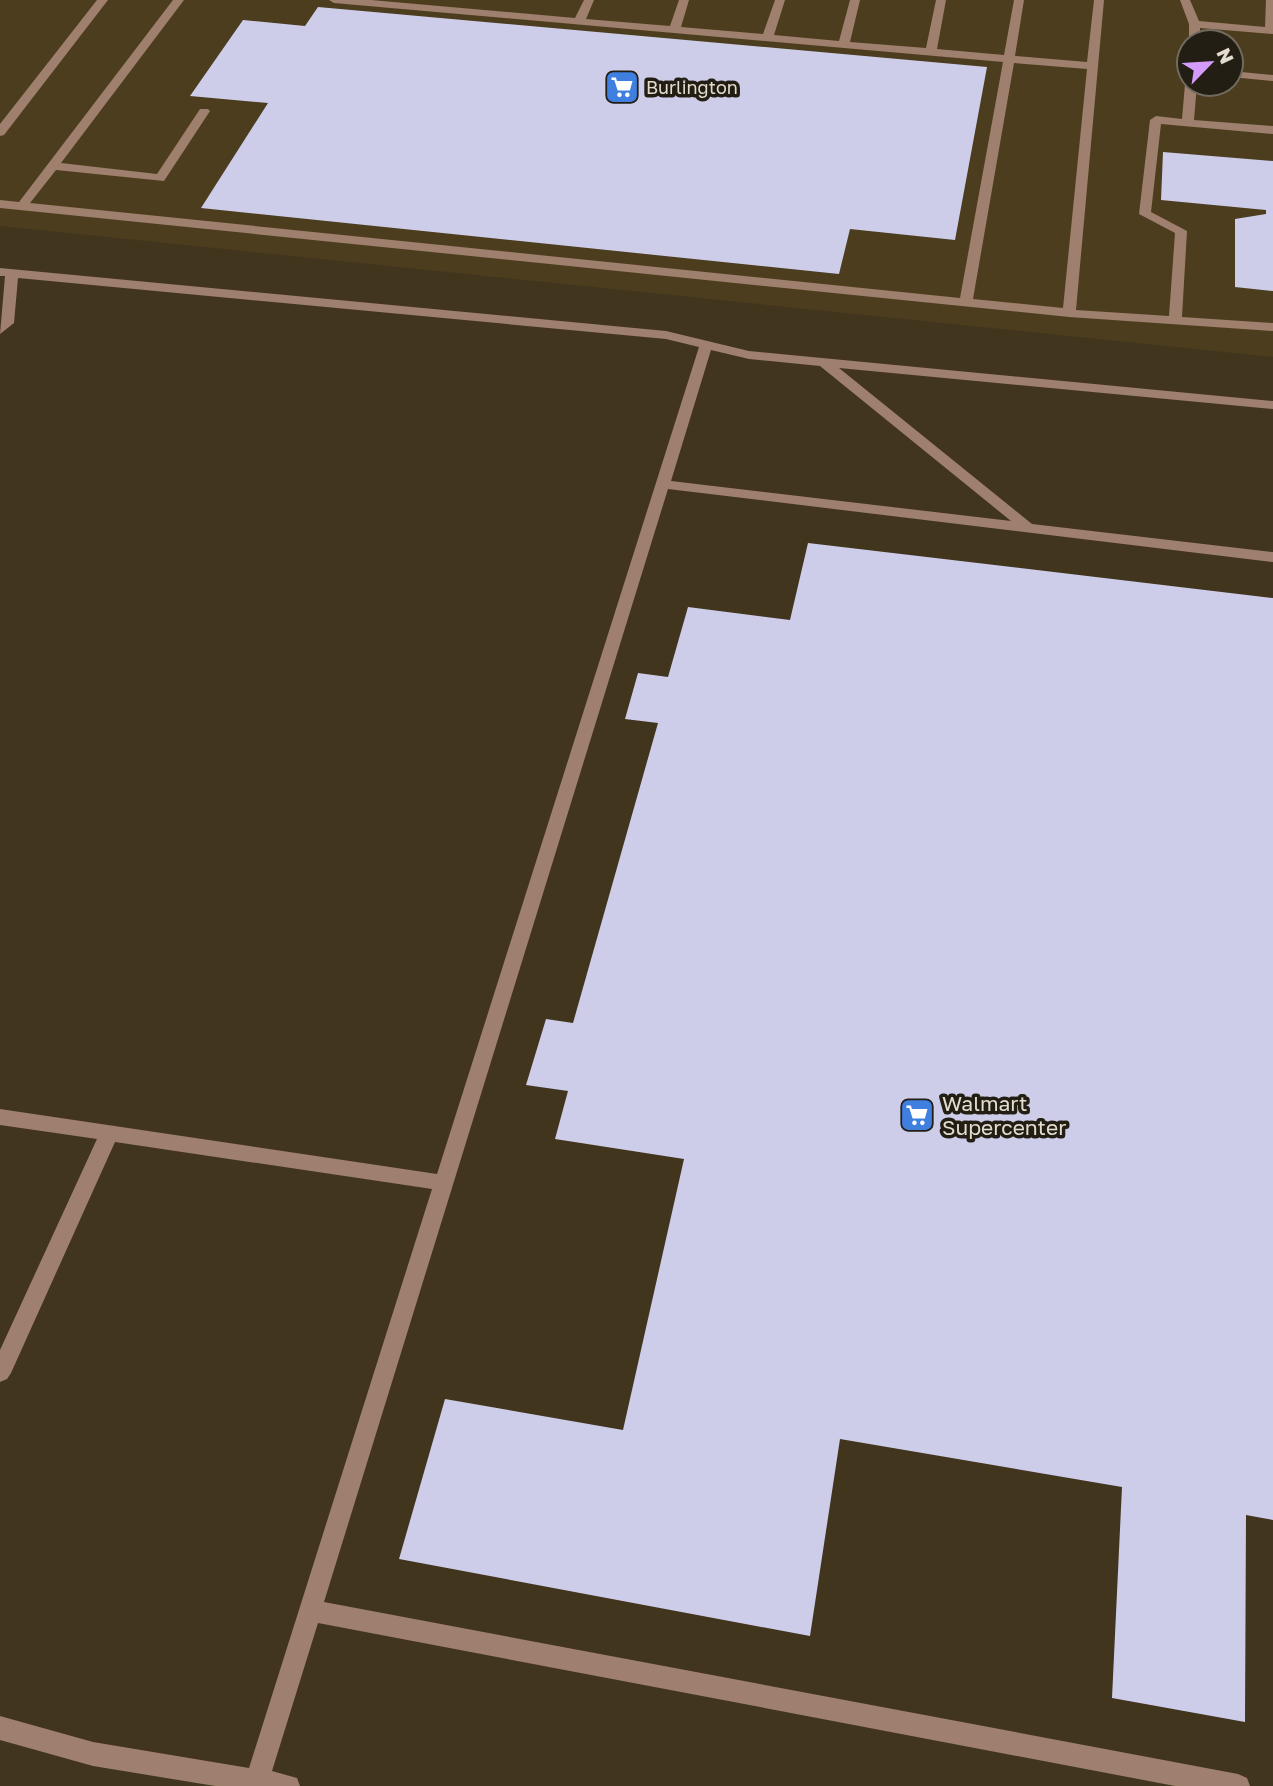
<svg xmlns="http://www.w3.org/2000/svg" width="1273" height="1786" font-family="'Golos Text',sans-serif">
<rect width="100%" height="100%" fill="#41351e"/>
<path fill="#4c3d1f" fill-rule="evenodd" d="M0 0H1273V357L0 226ZM1189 42H1231V84H1189Z"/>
<path fill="#cdcdea" d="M318 7 987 67 955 240 850 229 839 274 201 208 268 103 190 96 243 20 305 26Z
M1163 152 1273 161V291L1235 287V219L1266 214V210L1161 200Z
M808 543 1273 598V1520L1246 1515 1245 1722 1112 1698 1122 1487 840 1439 810 1636 399 1559 445 1399 623 1430 684 1159 555 1139 568 1091 526 1085 546 1019 573 1023 658 723 625 719 638 673 668 677 688 607 790 620Z"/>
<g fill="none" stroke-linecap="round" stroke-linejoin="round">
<path fill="#9f7f6d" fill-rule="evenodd" d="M97 0H108L4 135 0 136V124Z
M173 0H184L61 163 157 174 200 109H208L210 111 164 181 56 170 30 203 960 298 1003 62 334 3 329 0H371L575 18 584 0H594L586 19 670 26 679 0H689L681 27 763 34 775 0H785L774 35 839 41 850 0H860L850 42 926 48 936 0H946L937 49 1004 55 1014 0H1024L1015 56 1087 62 1094 0H1104L1076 310 1169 316 1175 233 1139 214 1150 120 1156 116 1182 119 1185 84 1189 81V84H1197L1194 120 1273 126V134L1161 124 1151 212 1187 231 1182 317 1273 323V331L1069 317 0 208V200L19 202ZM1014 63 1087 69 1063 308 973 299Z
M1180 0H1190L1199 21 1265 27 1266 0H1273V34L1200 28V42L1189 43V24Z
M1231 71 1273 75V81L1231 77Z
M0 268 666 331 749 351 1273 401V409L839 368 1032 524 1273 552V562L668 489 324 1602 1238 1774 1247 1778 1250 1786H1175L318 1623 272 1771 297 1778 300 1786H215L93 1766 0 1740V1716L93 1742 249 1768 432 1189 115 1142 11 1373 7 1379 0 1382V1350L97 1139 0 1125V1109L437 1174 699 347 666 339 18 278 14 323 0 334 5 276H0ZM711 350 749 359 820 366 1011 521 671 481Z"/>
</g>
<defs>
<g id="supermarket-square" transform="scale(1.75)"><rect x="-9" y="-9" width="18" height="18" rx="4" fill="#3f7fe0" stroke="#231e14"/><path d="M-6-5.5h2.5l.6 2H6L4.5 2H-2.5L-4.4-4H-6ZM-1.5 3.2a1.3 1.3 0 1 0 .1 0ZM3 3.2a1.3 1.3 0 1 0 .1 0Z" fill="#fff"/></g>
</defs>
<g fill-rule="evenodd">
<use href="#supermarket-square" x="622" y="87"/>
<use href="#supermarket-square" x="917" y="1115"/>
</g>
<g text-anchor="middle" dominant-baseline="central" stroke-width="7" stroke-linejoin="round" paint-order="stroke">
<g font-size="18" fill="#e4dccf" stroke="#231e14" text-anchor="start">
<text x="646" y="87">Burlington</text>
</g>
<g font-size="21" fill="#e4dccf" stroke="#231e14" text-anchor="start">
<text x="942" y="1103">Walmart<tspan x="942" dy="24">Supercenter</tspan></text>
</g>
</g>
<g transform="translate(1210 63) rotate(65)"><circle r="33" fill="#231e14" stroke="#706a5f" stroke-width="2"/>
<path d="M0-5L12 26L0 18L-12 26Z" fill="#d59bfa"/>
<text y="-10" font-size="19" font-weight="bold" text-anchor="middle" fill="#e4dccf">N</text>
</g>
</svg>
